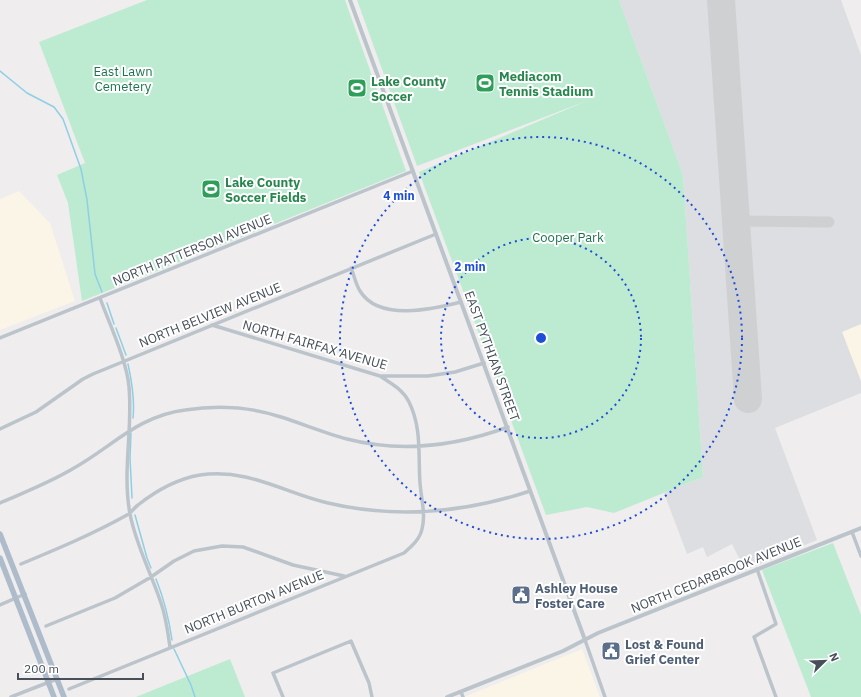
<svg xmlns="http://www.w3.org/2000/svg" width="861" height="697" font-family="'IBM Plex Sans',sans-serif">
<rect width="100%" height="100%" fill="#efeded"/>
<path fill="#faf5e6" d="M19 191 50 223 75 301 0 330V199Z
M861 324V389L842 331Z
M582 649 600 697H464Z"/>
<path fill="#dcdee1" d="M619 0H841L861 55V324L842 332 861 381V393L775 428 817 540 745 570 732 544 707 557 703 547 687 554 664 493 703 477 683 175Z"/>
<path fill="#bdebd1" d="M147 0H345L406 171 82 301 68 203 57 175 85 163 39 42Z
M357 0H619L683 175 703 477 614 513 587 507 546 515 419 172 589 100 417 166Z
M833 543 861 615V697H811L762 570Z
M230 659 245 697H136Z"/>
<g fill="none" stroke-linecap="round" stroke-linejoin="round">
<path stroke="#8ecfe5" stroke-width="1.5" d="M0 71 27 93 54 107 63 119 81 169 87 200 95 274 102 292
M107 303 114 324
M116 328 126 355
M128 364C132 382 135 399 133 418
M131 433 130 458 132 498
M135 515 147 558 151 568
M156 579C164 599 169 619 172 640
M174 649 191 685 195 697"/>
<path stroke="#cfd0d2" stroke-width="11" d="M736 221 829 222"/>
<path stroke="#cfd0d2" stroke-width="28" d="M721 0 748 399"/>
<path stroke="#bcc4cb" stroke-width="3.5" d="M351 268C354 275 356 285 360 291 379 322 433 309 461 302
M100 298C109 323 127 361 129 387 133 429 122 472 130 514 136 545 151 573 161 603 166 617 168 633 170 647
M212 325 380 376H428L455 372 484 363
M0 338 413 171
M0 429 36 412 83 379 93 374 436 234
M0 503C25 492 51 482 74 468 113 446 138 416 185 410 217 405 251 407 281 417 303 424 325 433 347 439 401 453 456 446 508 427
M852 532 861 556
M21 564C57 549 93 534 127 515 132 512 134 508 138 505 157 490 176 479 200 475 249 468 284 493 328 503 397 519 464 513 530 491
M757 569 776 624 754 637 776 697
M0 605 25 594
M46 626 115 598 151 577 174 561 194 551 222 546 243 547 293 565 344 576
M585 640 605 697
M69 689 404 553C412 546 420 539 422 529 426 514 421 498 420 483 418 455 422 428 409 402 403 390 391 383 380 376
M461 692 463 697
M11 697 57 679
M283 697 273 673 351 641 369 683 372 697"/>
<path stroke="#bcc4cb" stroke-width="4" d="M350 0 585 640
M447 697 563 651 598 633 861 528"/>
<path stroke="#aebbca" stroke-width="5.5" d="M0 534 64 697
M0 558 54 697"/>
</g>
<g fill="none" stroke="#1d4ed8" stroke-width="2" stroke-dasharray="2 4">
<circle cx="541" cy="338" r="100"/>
<circle cx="541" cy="338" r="201"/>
</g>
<defs>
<g id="stadium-square" transform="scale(1)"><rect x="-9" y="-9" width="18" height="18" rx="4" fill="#2e9e5b" stroke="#fff"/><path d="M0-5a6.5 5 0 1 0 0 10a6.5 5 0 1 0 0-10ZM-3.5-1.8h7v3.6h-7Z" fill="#fff"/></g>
<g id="civic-square" transform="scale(1)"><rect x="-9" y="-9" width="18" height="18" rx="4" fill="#5c6f8a" stroke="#fff"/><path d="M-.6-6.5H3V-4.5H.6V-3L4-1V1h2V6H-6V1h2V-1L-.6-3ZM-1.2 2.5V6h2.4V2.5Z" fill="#fff"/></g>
</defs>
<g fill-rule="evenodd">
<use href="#stadium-square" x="485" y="83"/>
<use href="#stadium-square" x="357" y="88"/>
<use href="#stadium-square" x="211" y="189"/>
<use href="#civic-square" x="521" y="595"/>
<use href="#civic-square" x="611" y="651"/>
</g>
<g text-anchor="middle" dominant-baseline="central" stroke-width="4" stroke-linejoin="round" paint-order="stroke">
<g font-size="13" fill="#1d744c" stroke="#fff">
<text x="123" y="71">East Lawn<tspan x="123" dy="15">Cemetery</tspan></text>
<text x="568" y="237">Cooper Park</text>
</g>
<g font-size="13" font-weight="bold" fill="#27864d" stroke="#fff" text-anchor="start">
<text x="499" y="76">Mediacom<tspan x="499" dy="15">Tennis Stadium</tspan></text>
<text x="371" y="81">Lake County<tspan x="371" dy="15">Soccer</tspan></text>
<text x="225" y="182">Lake County<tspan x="225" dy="15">Soccer Fields</tspan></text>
</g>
<g font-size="13" fill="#474f59" stroke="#fff">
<text transform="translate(192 250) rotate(-22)">NORTH PATTERSON AVENUE</text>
<text transform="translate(210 315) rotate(-22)">NORTH BELVIEW AVENUE</text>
<text transform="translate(315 345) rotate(16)">NORTH FAIRFAX AVENUE</text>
<text transform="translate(492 356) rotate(70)">EAST PYTHIAN STREET</text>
<text transform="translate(716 575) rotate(-22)">NORTH CEDARBROOK AVENUE</text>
<text transform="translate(254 602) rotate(-22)">NORTH BURTON AVENUE</text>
</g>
<g font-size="13" font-weight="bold" fill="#4e5e75" stroke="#fff" text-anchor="start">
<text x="535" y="588">Ashley House<tspan x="535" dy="15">Foster Care</tspan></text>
<text x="625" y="644">Lost &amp; Found<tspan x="625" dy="15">Grief Center</tspan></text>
</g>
</g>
<circle cx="541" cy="338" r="6" fill="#1d4ed8" stroke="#fff" stroke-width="2"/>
<g font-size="12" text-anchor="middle" font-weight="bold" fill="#1d4ed8" stroke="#fff" stroke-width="4" stroke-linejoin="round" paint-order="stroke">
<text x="399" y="200">4 min</text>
<text x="470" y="271">2 min</text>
</g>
<g transform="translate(825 661) rotate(67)" stroke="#ffffff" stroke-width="3" paint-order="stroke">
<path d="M0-3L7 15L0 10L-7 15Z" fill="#474f59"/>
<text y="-6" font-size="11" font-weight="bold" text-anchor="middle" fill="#474f59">N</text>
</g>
<path d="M18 673v6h125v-6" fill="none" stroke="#474f59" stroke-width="2"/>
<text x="24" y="673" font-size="12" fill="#474f59" stroke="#ffffff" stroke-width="3" paint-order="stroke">200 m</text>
</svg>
